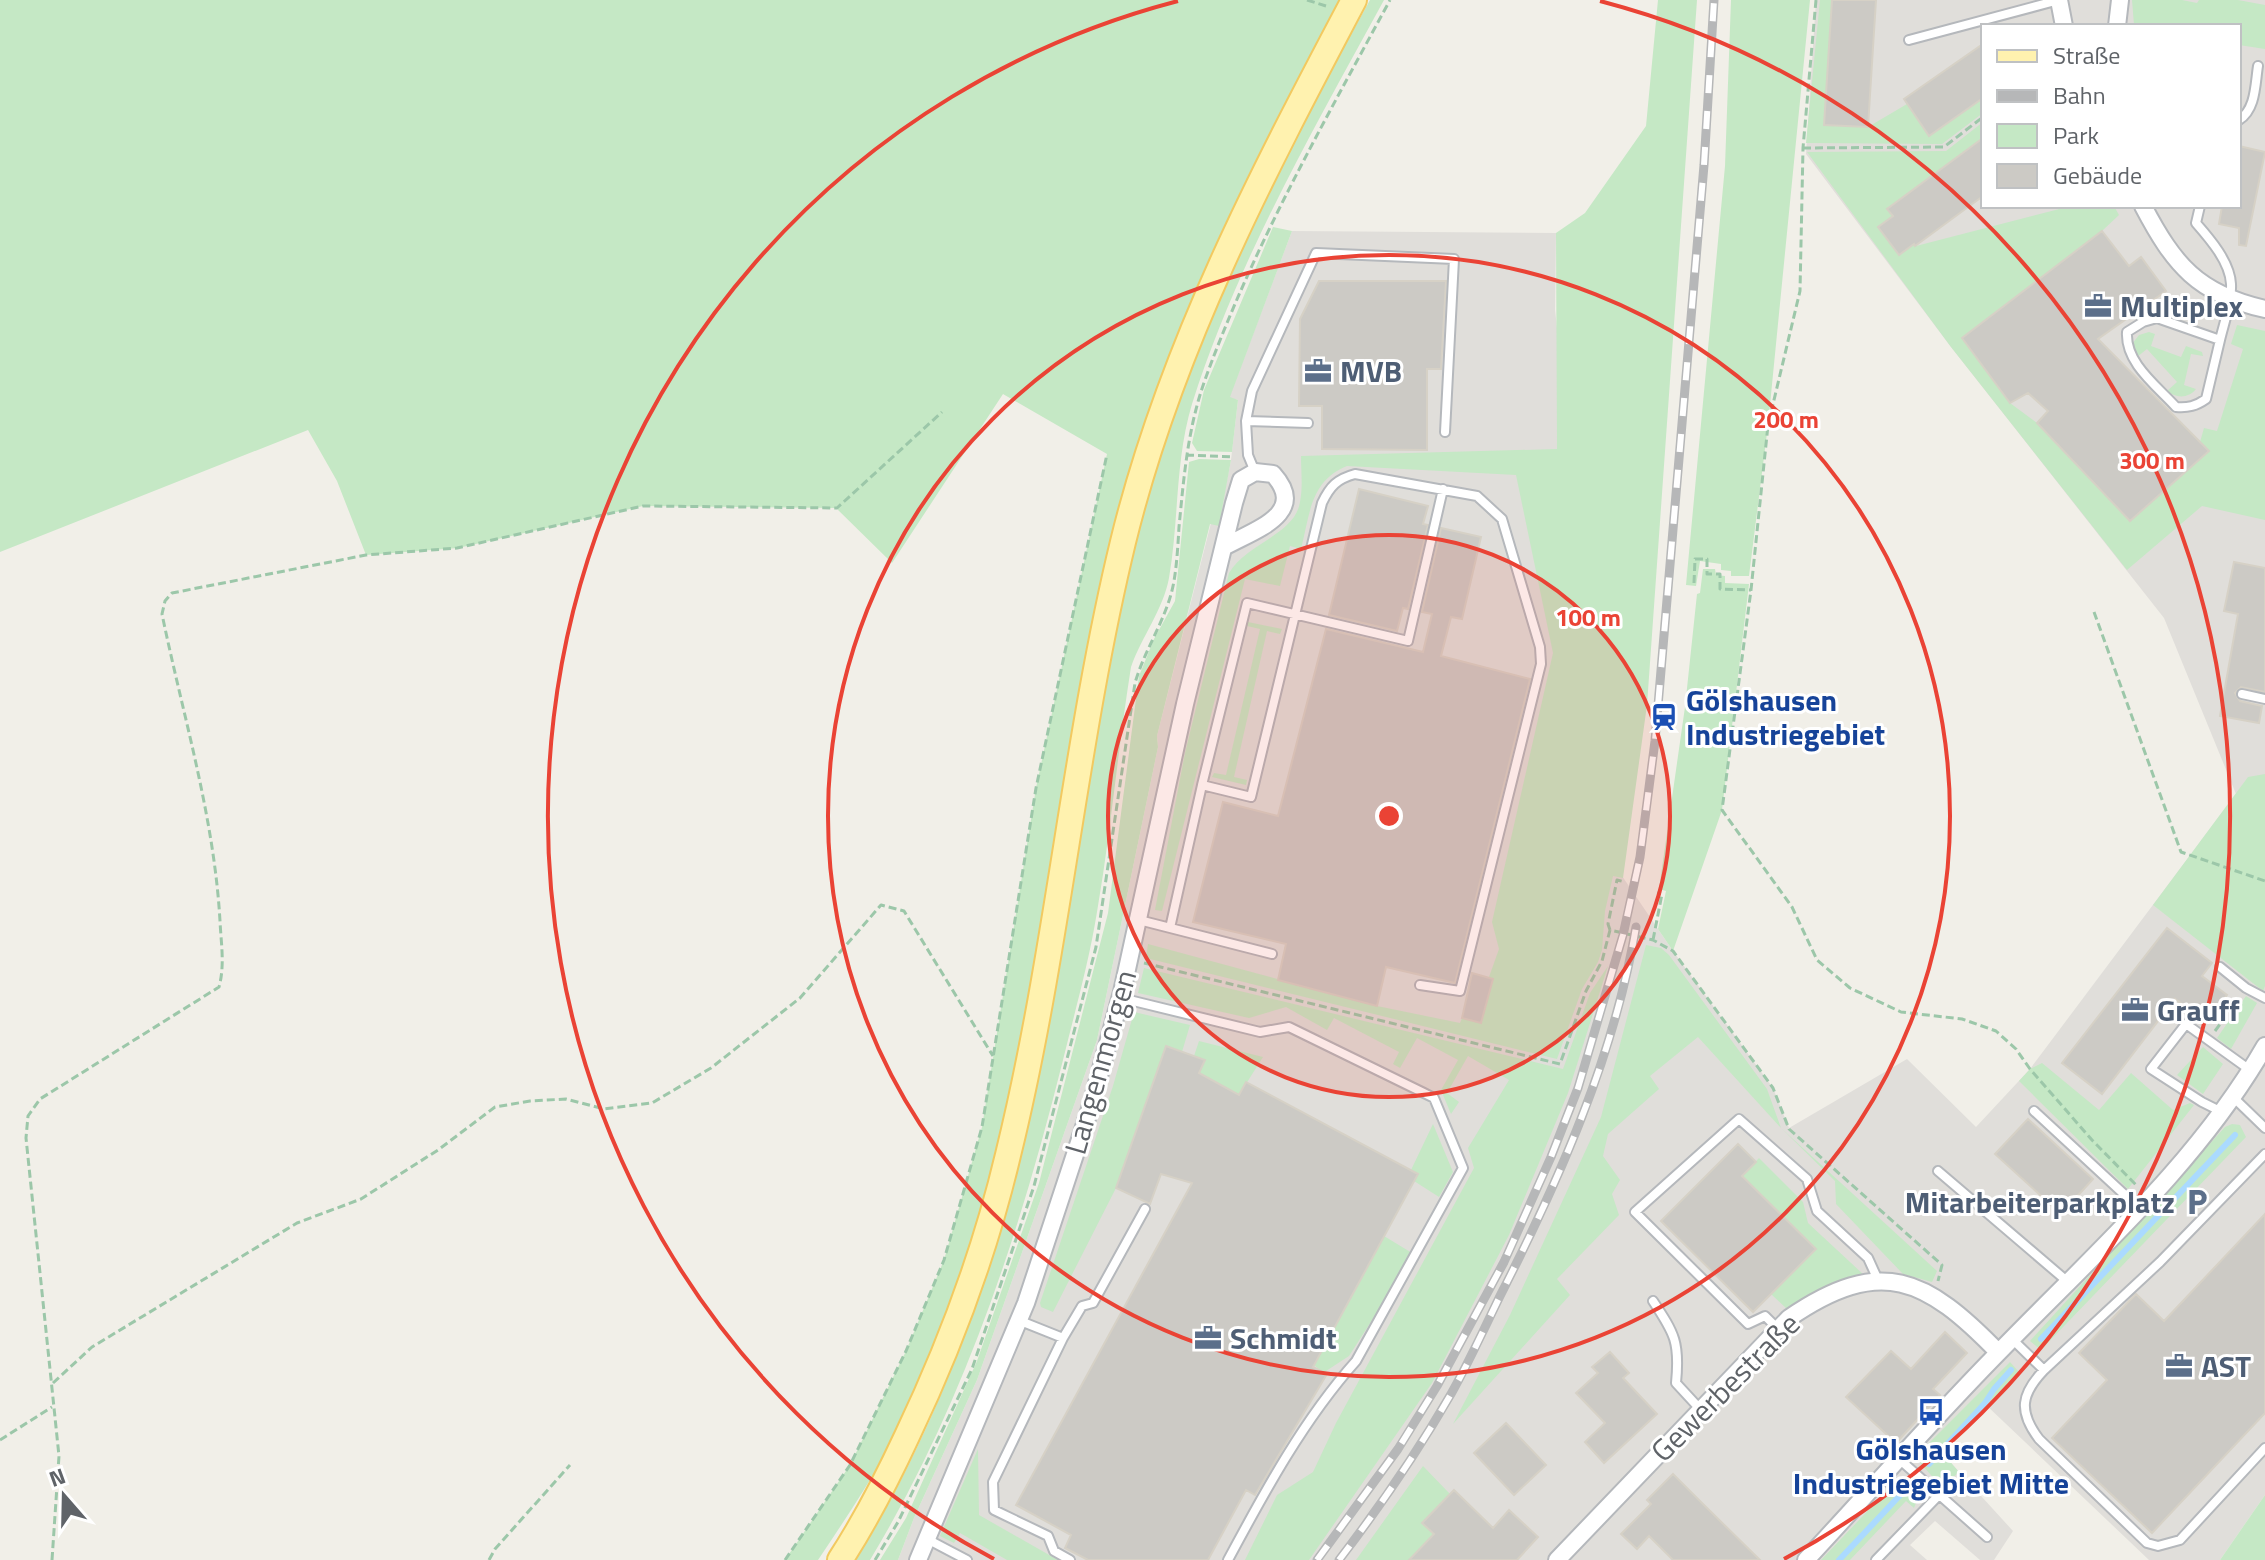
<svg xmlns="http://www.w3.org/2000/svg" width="2265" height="1560" font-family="'Titillium Web',sans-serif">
<rect width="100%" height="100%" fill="#f1efe8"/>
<path fill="#e0deda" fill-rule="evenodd" d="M1816 0H2265V1495L2220 1560H2149L1985 1404 1941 1452 2013 1531 1994 1560H1980L1935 1521 1910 1545 1927 1560H898L914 1518 977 1380 1097 1040 1158 747 1157 736 1211 523 1218 525 1231 460 1238 400 1229 398 1292 231 1556 233 1555 310 1620 873 1673 951 1773 1088 1789 1128 1907 1059 1976 1127 2030 1069 2236 794 2164 618 1951 347 1806 154ZM1983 26H2239V206H1983Z"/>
<path fill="#c5e8c5" d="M0 0H1342C1260 147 1180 301 1133 463 1118 516 1105 571 1092 625 1075 700 1067 779 1054 855 1025 1032 996 1215 923 1380 895 1444 857 1502 818 1560H785L850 1465 906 1351 944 1260 982 1127 1036 788 1107 454 1003 394 892 563 836 508 643 506 458 548 366 555 337 481 308 430 0 552Z
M1370 0H1384C1313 130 1237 262 1192 404 1175 460 1179 521 1169 578 1163 610 1142 636 1131 667 1118 748 1111 831 1097 912 1089 962 1075 1011 1063 1060 1020 1233 963 1406 870 1560H856C957 1397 1016 1202 1051 1015 1078 870 1092 723 1126 580 1158 445 1206 315 1267 190 1298 125 1336 63 1370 0Z
M1658 0H1697L1647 705 1623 878 1613 876 1605 911 1602 950 1598 962 1582 989 1557 1059 1146 958 1148 944 1377 1006 1460 1023 1462 1018 1481 1023 1493 979 1489 977 1499 949 1492 922 1553 653 1516 475 1347 466C1310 481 1310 514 1301 549L1290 546 1280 586 1245 579 1162 911 1155 910 1185 753 1229 573C1246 543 1295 535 1300 502 1303 487 1301 471 1301 456L1557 449 1556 233 1585 213 1646 126Z
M1731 0H1810L1768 425 1749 576H1731V571L1721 570V564L1700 561 1696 586 1686 585 1725 166Z
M1820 0H1832L1824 125 1868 127 1907 104 1929 135 1983 98V113L1942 144 1806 143Z
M2132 0H2182L2197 3 2199 0H2238L2265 5V49L2239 45V26L2134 25Z
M1983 122V138L1888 209 1916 246 2071 206H2114L2119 215 2102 231 1963 338 2010 403 2037 423 2130 521 2208 452 2200 442 2204 428 2217 431 2243 349 2231 344 2237 325 2265 331V520L2202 506 2127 570 1951 347 1807 152 1946 151Z
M1273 227 1292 231 1230 397 1238 400 1232 452 1197 451 1192 443 1204 390Z
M2149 332 2155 334 2151 346 2181 357 2186 346 2202 352 2203 356 2191 354 2184 385 2196 389C2189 398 2177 399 2167 391L2177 382 2147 349 2137 357 2132 344 2139 335Z
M1199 459 1231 460 1219 526 1210 524 1157 736 1158 747 1097 1040 977 1380 914 1518 898 1560H880L906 1518 977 1361 1039 1183 1108 913 1139 676 1154 639 1175 601 1189 462Z
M1703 569H1715L1716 575 1725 576V583L1749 584 1722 810 1673 951 1658 929 1666 891 1659 889 1685 707 1697 594 1700 593Z
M1248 622 1282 629 1280 634 1267 631 1234 777 1247 780 1246 785 1212 777 1214 773 1226 775 1260 629 1247 626Z
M2265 774V986L2263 991 2153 905 2248 777Z
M1646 945 1661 948 1669 955 1767 1089 1781 1128 1937 1271 1932 1282 1903 1274 1836 1204 1835 1181 1781 1128 1698 1037 1650 1076 1659 1089 1608 1134 1603 1156 1620 1180 1612 1194 1619 1215 1557 1279 1570 1295 1453 1424 1510 1315 1601 1117Z
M1608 966 1568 1093 1509 1235 1432 1383 1309 1560H1245L1277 1495 1313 1472 1336 1423 1474 1168 1468 1148 1509 1080 1468 1056 1447 1093 1459 1102 1451 1114 1441 1090 1458 1060 1417 1038 1400 1068 1393 1064 1399 1052 1334 1018 1327 1030 1286 1007 1249 1018 1138 993 1144 968 1563 1069 1590 993Z
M2246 996 2257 1003 2231 1049 2217 1038Z
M1134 1012 1190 1025 1182 1052 1166 1046 1116 1188 1053 1312 1041 1307 1040 1303 1113 1086Z
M1199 1041 1263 1057 1239 1095 1199 1073 1205 1061 1194 1056Z
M2203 1047 2223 1064 2203 1094 2177 1075Z
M2042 1063 2099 1110 2131 1073 2173 1110 2190 1103 2194 1105 2128 1189 2019 1081 2030 1069Z
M1433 1124 1453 1172 1439 1197 1414 1181 1411 1170Z
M2232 1124 2240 1125 2246 1137 2041 1350 2030 1341 2225 1127Z
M1759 1158 1803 1202 1808 1223 1864 1275C1835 1280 1812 1293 1788 1310L1771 1294 1816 1249 1742 1176Z
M1384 1236 1412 1253 1394 1286 1349 1356 1323 1373 1314 1365Z
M2010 1362 2019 1372 1987 1405 1985 1404 1941 1451 1959 1472 1949 1481 1938 1483 1915 1457Z
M978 1449 979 1515 1058 1560H1007L960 1533 954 1543 940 1536Z
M1423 1466 1450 1494 1422 1523 1434 1534 1409 1560H1356Z
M1898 1479 1918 1498 1914 1508 1906 1501 1850 1560H1821Z
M2265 1495V1560H2220Z"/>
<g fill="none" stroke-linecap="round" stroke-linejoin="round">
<path stroke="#aadaff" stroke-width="6" d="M2041 1339 2235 1135
M1929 1464 1985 1403 1994 1389 2011 1370
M1839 1560 1905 1490"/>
</g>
<path fill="#cccac5" stroke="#d6d1c6" stroke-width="2" d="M1832 0H1876L1868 127 1824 125Z
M1983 44V98L1929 136 1904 99Z
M1983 138V196L1915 246 1914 244 1899 255 1878 227 1893 216 1887 209Z
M2239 146 2265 152 2246 246 2239 245V228L2219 224 2222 206H2239Z
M2102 231 2129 266 2141 257 2166 291 2098 339 2209 451 2130 521 2037 423 2048 411 2028 393 2010 403 1962 338Z
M1319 281H1446L1441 369H1427V450L1322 449V406H1299L1300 319Z
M1359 489 1428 506 1423 524 1428 525 1408 609 1403 608 1397 631 1329 615Z
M1441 528 1481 537 1462 619 1451 617 1441 656 1530 679 1455 983 1386 967 1377 1006 1278 980 1286 944 1193 922 1223 802 1278 816 1326 629 1423 652 1432 614 1422 612Z
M2234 562 2265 568V692L2241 687 2235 693 2240 701 2262 706 2259 723 2220 716 2238 614 2224 611Z
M2167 928 2212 963 2202 976 2227 995 2222 1002 2227 1015 2210 1016 2206 1022 2175 999 2102 1094 2062 1063Z
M1472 973 1493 979 1481 1023 1462 1018Z
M1166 1046 1205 1060 1199 1073 1239 1095 1246 1082 1418 1174 1313 1367 1327 1374 1255 1495 1246 1490 1208 1560H1088L1065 1548 1071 1535 1016 1505 1192 1183 1161 1174 1150 1204 1116 1188Z
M2028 1119 2093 1179 2061 1214 1995 1154Z
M1738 1144 1756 1162 1742 1176 1816 1249 1753 1312 1661 1221Z
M2265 1214V1413L2152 1533 2052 1438 2107 1380 2079 1353 2136 1294 2164 1321Z
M1945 1332 1967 1353 1933 1389 1940 1395 1896 1443 1846 1397 1891 1351 1911 1369Z
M1610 1352 1629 1373 1623 1378 1657 1414 1604 1463 1585 1442 1605 1423 1576 1393 1598 1373 1592 1367Z
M1506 1423 1546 1465 1514 1495 1474 1453Z
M1673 1474 1704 1505 1760 1560H1673L1649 1536 1637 1549 1621 1534 1651 1504 1647 1500Z
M1454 1490 1493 1528 1509 1510 1538 1537 1517 1560H1409L1434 1534 1422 1523Z"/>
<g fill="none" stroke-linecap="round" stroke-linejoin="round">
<g stroke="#b5b8bc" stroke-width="12">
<path id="service" d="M1909 40 2059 0
M2239 120C2256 109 2255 85 2258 66
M2200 206 2196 223C2210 239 2230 262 2231 284 2232 301 2224 323 2220 340L2157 318 2143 322 2127 332C2125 363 2157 386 2176 407 2188 408 2196 406 2206 399L2220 340
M1246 421 1252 391 1316 253 1454 259 1445 432
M1255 472 1248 455 1246 421 1308 423
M2242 694 2265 699
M1202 785 1247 603 1408 641 1443 489
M1139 920 1272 954
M1170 928 1202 785 1251 797 1322 503C1330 486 1337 479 1355 474L1477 496 1502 519 1540 647 1541 664 1460 991 1420 985
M2220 967 2246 988 2265 998
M1121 998 1260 1032 1289 1027 1424 1093 1434 1098 1463 1168 1356 1361C1304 1419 1265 1491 1228 1560
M2234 1098 2265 1128
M2034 1111 2139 1208
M2222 1112 2202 1102 2151 1069 2186 1024 2250 1070
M2265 1154 2160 1262 2044 1370C2021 1394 2018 1411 2039 1439L2147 1543 2158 1546 2180 1540 2265 1448
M1938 1171 2068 1282
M1653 1301C1675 1334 1680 1343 1676 1383L1700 1409
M1018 1320 1063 1338 993 1482 994 1510 1048 1536 1054 1551 1070 1560
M1778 1329 1765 1316 1748 1324 1635 1212 1739 1119 1807 1179 1817 1211 1868 1258 1878 1280
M1063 1338 1082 1306 1093 1303 1145 1209
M2012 1339 2044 1370
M1899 1459 1987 1537
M927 1539 967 1560
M1876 1560 1939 1495"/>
</g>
<g stroke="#b5b8bc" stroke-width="20">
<path id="minor" d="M2059 0 2064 26
M2117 26 2120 0
M2143 206C2174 265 2198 294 2265 309
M918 1560 1026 1303 1090 1109 1122 992 1185 704 1234 503 1241 480 1255 472 1273 474C1309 514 1254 530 1224 547
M1557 1560 1789 1318C1881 1255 1926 1278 1998 1352
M1806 1560C1871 1490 1933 1419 2000 1351 2093 1255 2198 1163 2265 1046"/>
</g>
<g stroke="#f2c960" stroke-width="28">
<path id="primary" d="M840 1560C866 1520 887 1479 907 1436 950 1346 985 1252 1008 1155 1058 952 1074 744 1123 542 1170 349 1262 174 1354 0"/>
</g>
<path stroke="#9cc7a9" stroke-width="3" stroke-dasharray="8 4" stroke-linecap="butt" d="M1307 0 1326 6
M1816 0 1803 148 1800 291 1768 425 1751 590 1722 810 1792 907 1817 960 1850 988 1901 1012 1962 1019 1996 1031 2016 1049 2030 1069 2092 1140 2138 1187
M1803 148 1944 147 1983 117
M1186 455 1234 457
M1694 583 1695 559H1707V574H1720V589L1751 590
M2094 612 2181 852 2265 881
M1610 930 1608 924 1617 880 1625 882
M1653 940 1662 894 1657 893
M1144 963 1560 1064 1586 991 1602 961 1610 930 1653 940 1673 951 1773 1088 1789 1129 1942 1265 1938 1281
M2215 1031 2239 998
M53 1383 92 1347 297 1223 361 1199 438 1150 495 1107 530 1101 566 1099 604 1109 652 1103 711 1068 800 998 881 905 904 911 993 1056
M0 1440 52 1407
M52 1560 59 1456 26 1138 28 1116 40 1099 219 987C225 965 221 943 220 921 214 816 183 716 162 614L165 601 172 593 366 555 457 548 643 506 837 508 942 412
M489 1560 495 1549 570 1465
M785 1560 850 1465 906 1351 944 1260 982 1127 1036 788 1107 454
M875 1560 898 1522 972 1369 1034 1186 1096 947 1135 683C1145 648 1168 617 1174 581 1177 563 1178 544 1179 527 1184 475 1188 426 1206 377 1254 245 1323 124 1390 0"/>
<use href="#service" stroke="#fff" stroke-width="8"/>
<use href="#minor" stroke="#fff" stroke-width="16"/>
<use href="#primary" stroke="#fff2af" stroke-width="24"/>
<g stroke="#b6b7b8" stroke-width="9">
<path id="rail" d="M1317 1560 1398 1449 1437 1386 1504 1262 1551 1157 1578 1088 1623 935 1640 857 1655 741 1704 165 1714 0
M1339 1560C1379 1508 1418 1451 1451 1394 1469 1362 1484 1329 1500 1296 1559 1180 1614 1057 1636 927"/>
</g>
<use href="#rail" stroke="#fff" stroke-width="6" stroke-dasharray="18" stroke-linecap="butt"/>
</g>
<circle cx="1389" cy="816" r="281" fill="#ea4335" fill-opacity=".12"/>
<g fill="none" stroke="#ea4335" stroke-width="4">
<circle cx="1389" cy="816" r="281"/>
<circle cx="1389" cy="816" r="561"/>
<path d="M994 1559A842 842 0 0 1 1178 1M1600 1A842 842 0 0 1 1784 1559"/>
</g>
<defs>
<g id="office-bare" transform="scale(2.16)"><path d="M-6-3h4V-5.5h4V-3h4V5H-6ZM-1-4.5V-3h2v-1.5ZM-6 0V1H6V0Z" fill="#5c6f8a" stroke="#fff" stroke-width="2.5" paint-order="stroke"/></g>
<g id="station-bare" transform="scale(2.16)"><path d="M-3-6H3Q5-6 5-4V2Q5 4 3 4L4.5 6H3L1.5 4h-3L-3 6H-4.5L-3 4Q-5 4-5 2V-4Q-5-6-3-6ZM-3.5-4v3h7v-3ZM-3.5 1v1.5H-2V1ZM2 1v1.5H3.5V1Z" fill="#1a4fb4" stroke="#fff" stroke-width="2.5" paint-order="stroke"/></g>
<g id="parking-bare" transform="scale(2.16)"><path d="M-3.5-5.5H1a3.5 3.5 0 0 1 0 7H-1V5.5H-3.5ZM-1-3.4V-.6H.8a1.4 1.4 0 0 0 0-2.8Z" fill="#5c6f8a" stroke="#fff" stroke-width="2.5" paint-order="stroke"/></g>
<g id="bus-bare" transform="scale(2.16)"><path d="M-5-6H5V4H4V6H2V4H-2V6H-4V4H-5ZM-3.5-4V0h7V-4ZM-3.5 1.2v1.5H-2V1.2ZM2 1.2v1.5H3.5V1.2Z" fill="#1a4fb4" stroke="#fff" stroke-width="2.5" paint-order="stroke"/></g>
</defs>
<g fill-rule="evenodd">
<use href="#office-bare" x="2098" y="306"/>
<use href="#office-bare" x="1318" y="371"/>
<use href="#station-bare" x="1664" y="717"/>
<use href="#office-bare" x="2135" y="1010"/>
<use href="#parking-bare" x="2197" y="1202"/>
<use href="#office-bare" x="1208" y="1338"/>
<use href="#office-bare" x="2179" y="1366"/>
<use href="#bus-bare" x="1931" y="1412"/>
</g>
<g text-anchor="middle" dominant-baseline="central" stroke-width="6" stroke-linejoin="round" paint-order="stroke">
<g font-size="30" font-weight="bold" fill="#4e5e75" stroke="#fff" text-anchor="start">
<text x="2120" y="306">Multiplex</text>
<text x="1340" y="371">MVB</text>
<text x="2157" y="1010">Grauff</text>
<text x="2175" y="1202" text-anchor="end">Mitarbeiterparkplatz</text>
<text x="1230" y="1338">Schmidt</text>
<text x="2201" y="1366">AST</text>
</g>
<g font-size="30" font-weight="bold" fill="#164399" stroke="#fff" text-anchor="start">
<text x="1686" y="700">Gölshausen<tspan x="1686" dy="34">Industriegebiet</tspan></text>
<text x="1931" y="1449" text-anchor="middle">Gölshausen<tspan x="1931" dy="34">Industriegebiet Mitte</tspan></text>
</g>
<g font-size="30" fill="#5f6368" stroke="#fff">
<text transform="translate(1100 1062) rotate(-74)">Langenmorgen</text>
<text transform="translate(1725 1387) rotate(-45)">Gewerbestraße</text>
</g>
</g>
<circle cx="1389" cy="816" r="12" fill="#ea4335" stroke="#fff" stroke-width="4"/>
<g font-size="24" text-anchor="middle" font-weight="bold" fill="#ea4335" stroke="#fff" stroke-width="6" stroke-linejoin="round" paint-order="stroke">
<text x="1786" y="428">200 m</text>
<text x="2152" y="469">300 m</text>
<text x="1588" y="626">100 m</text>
</g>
<rect x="1981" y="24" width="260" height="184" fill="#ffffff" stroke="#bfc1c3" stroke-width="2"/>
<rect x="1997" y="50" width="40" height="12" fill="#fff2af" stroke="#bfc1c3" stroke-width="2"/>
<text x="2053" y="64" font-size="24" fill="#5f6368">Straße</text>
<rect x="1997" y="90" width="40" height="12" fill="#b6b7b8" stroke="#bfc1c3" stroke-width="2"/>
<text x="2053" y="104" font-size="24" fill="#5f6368">Bahn</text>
<rect x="1997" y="124" width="40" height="24" fill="#c5e8c5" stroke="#bfc1c3" stroke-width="2"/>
<text x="2053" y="144" font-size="24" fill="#5f6368">Park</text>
<rect x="1997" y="164" width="40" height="24" fill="#cccac5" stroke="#bfc1c3" stroke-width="2"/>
<text x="2053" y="184" font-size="24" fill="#5f6368">Gebäude</text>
<g transform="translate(64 1496) rotate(340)" stroke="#ffffff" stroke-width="6" paint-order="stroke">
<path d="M0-6L14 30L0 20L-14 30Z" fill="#5f6368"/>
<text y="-12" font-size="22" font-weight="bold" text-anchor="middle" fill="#5f6368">N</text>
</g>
</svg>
